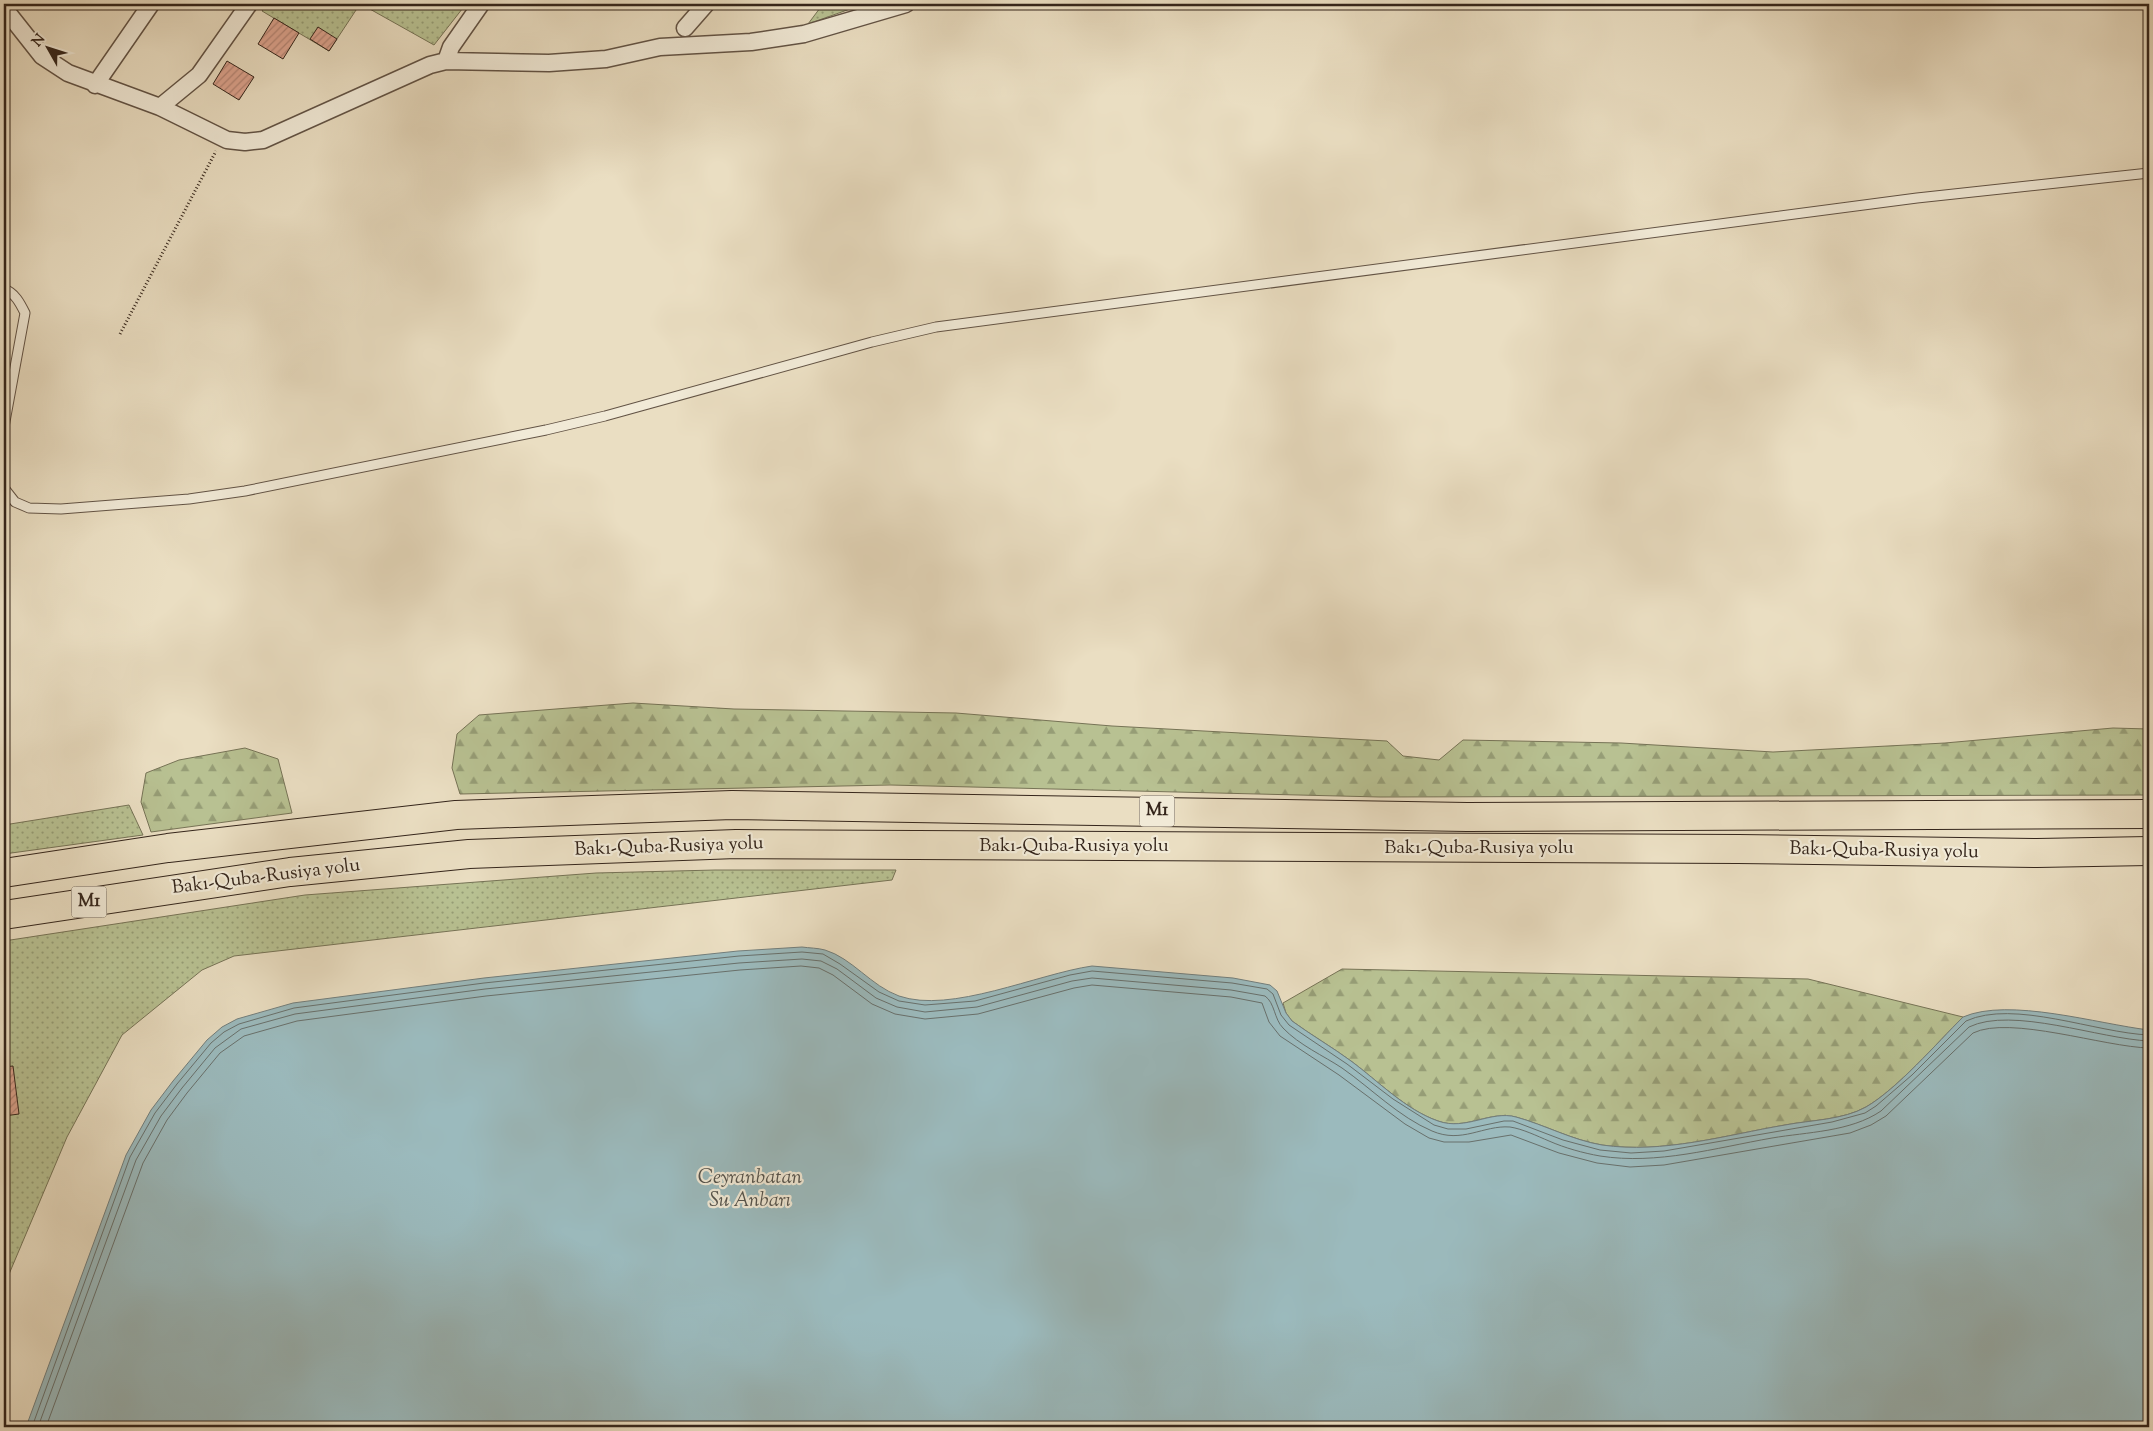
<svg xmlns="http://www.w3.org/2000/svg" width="2153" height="1431" font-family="'Sorts Mill Goudy',serif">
<defs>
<pattern id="grass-dots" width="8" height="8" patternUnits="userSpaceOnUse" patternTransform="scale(1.25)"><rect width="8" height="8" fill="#b8c192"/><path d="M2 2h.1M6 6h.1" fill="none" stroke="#969d76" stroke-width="1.8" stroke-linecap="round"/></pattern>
<pattern id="forest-firs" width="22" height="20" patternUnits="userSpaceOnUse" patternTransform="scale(1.25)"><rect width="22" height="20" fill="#b8c192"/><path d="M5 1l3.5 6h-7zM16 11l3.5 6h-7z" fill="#969d76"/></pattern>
<pattern id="building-hatch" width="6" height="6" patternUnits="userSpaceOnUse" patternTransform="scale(1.25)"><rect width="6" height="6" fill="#dda48f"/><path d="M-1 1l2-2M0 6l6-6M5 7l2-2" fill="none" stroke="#b48574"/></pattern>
</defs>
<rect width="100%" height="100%" fill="#eadec2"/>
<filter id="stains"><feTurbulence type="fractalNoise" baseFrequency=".004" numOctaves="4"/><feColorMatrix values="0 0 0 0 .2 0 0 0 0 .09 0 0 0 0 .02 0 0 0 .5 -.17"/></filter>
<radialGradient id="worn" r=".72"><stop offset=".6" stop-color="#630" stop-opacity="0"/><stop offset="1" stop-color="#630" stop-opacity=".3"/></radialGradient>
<path fill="url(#grass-dots)" stroke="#767356" d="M267 4H360L329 51 262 11Z
M370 4H466L434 45 368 8Z
M823 4H864L808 24Z
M129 805 143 835 4 854V825Z
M715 870H896L892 880 234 956 202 970 122 1035 67 1137 4 1286V941L305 895 596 873Z"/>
<path fill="url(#forest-firs)" stroke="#767356" d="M633 703 734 709 956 713 1112 726 1387 741 1403 756 1439 760 1463 740 1621 743 1773 752 1945 743 2113 728 2149 729V795L1380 797 890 785 460 794 452 768 457 734 479 715Z
M245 748 278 759 292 813 151 832 141 802 146 773 179 760Z
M1342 969 1808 979 1963 1017C1937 1043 1897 1089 1866 1107 1843 1120 1811 1120 1785 1125 1726 1135 1663 1154 1602 1145 1572 1140 1545 1125 1516 1117 1490 1110 1465 1131 1438 1121 1406 1110 1378 1081 1351 1061 1332 1047 1311 1035 1292 1021L1286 1013 1283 1003Z"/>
<path fill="#9bbabd" stroke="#727e7c" d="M802 947C809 948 818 948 825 950 852 958 871 986 899 996 951 1014 1037 974 1092 966L1233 978 1270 985 1277 991 1286 1013 1292 1021C1311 1035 1332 1047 1351 1061 1378 1081 1406 1110 1438 1121 1466 1131 1491 1110 1516 1117 1545 1125 1572 1140 1602 1145 1663 1154 1726 1135 1785 1125 1811 1120 1843 1120 1866 1107 1897 1089 1937 1043 1963 1017 2009 997 2098 1024 2149 1030V1427H26L126 1155 151 1110 173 1081 207 1040 222 1027 237 1019 293 1003 484 978 738 951Z"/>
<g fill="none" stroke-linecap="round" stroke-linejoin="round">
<path stroke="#68706c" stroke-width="1" d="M32 1427 130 1157 155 1113 177 1084 211 1043 224 1032 239 1024 294 1008 484 983 739 956 802 952 823 954 840 964 879 992 899 1001 925 1005 975 1001 1070 975 1092 971 1232 983 1267 989 1273 994 1281 1015 1289 1025 1347 1064 1393 1099 1434 1125 1448 1129H1466L1504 1121H1513L1563 1140 1600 1150 1631 1153 1664 1151 1832 1122 1865 1113 1876 1106 1912 1075 1966 1021C2014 999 2096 1033 2149 1035
M38 1427 136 1160 161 1116 182 1088 215 1048 241 1029 295 1014 485 989 739 963 802 959 821 961 837 969 876 998 897 1007 925 1012 977 1007 1072 981 1092 978 1231 990 1265 996C1275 1003 1274 1019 1283 1028 1299 1045 1324 1056 1342 1068 1372 1089 1399 1117 1432 1131 1462 1144 1483 1125 1510 1127 1523 1129 1537 1136 1549 1141 1565 1148 1583 1153 1600 1156 1657 1165 1715 1148 1772 1138 1807 1132 1850 1132 1881 1111L1969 1027C2012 1006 2100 1039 2149 1041
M46 1427 143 1163 167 1120 187 1093 220 1053 244 1036 297 1021 486 996 740 970 801 966 819 968 833 975 872 1004 895 1014 925 1019 978 1014 1074 988 1092 985 1231 997 1262 1003 1269 1022 1280 1036 1339 1075 1405 1124 1429 1138 1444 1142H1469L1511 1135 1559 1153 1597 1163 1630 1167 1664 1165 1850 1133 1871 1125 1886 1116 1973 1033C2010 1015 2104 1047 2149 1048"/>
</g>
<path fill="url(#building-hatch)" stroke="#34251b" d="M274 18 299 33 283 59 258 44Z
M318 27 337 39 329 51 310 39Z
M227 61 254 77 239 100 213 84Z
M13 1066 19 1114 4 1116V1067Z"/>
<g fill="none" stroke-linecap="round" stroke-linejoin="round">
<g stroke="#625345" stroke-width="11">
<path id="lane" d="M4 289C15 293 20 303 25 313L4 427
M4 488 15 502 29 508 61 509 189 499 245 491 546 430 605 416 872 342 936 327 1917 198 2149 173"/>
</g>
<g stroke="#625345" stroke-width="19">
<path id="street" d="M4 8 42 56 68 73 160 107 227 140 245 142 263 140 430 65 446 61 549 63 606 59 660 47 751 42 804 34 906 4
M685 28 706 4
M446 61 451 47 481 4
M95 85 151 4
M160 107 199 75 249 4"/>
</g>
<g stroke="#34251b" stroke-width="30">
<path id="highway" d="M4 873 168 848 456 815 732 805 1467 817 2149 814
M4 915 290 872 469 854 736 844 1738 849 2037 853 2149 851"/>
</g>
<path stroke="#34251b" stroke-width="3" stroke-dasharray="1 2.5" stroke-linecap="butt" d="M120 334 216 151"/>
<use href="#lane" stroke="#f1ead7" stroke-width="9"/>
<use href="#street" stroke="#f1ead7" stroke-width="16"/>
<use href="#highway" stroke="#eadec2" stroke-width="28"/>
</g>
<g text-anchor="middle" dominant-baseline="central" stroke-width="4.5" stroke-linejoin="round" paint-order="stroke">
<g fill="#f1ead7" stroke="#6d6053" stroke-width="1">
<rect x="1139.5" y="795.5" width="35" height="31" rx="4"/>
<rect x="71.5" y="886.5" width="35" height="31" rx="4"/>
</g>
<g font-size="18" font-weight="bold" fill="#34251b">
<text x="1157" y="811">M1</text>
<text x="89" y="902">M1</text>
</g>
<g font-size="19" fill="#34251b" stroke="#f1ead7">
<text x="1074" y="846">Bakı-Quba-Rusiya yolu</text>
<text transform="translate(669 847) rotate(-2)">Bakı-Quba-Rusiya yolu</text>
<text x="1479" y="848">Bakı-Quba-Rusiya yolu</text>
<text transform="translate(1884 851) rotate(1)">Bakı-Quba-Rusiya yolu</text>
<text transform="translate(266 877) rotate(-7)">Bakı-Quba-Rusiya yolu</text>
</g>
<g font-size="20" font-style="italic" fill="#53524c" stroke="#f1ead7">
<text x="750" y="1178">Ceyranbatan<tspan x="750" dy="23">Su Anbarı</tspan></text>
</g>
</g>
<rect width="2153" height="1431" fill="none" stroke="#eadec2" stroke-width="20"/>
<rect x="5" y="5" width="2143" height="1421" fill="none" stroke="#34251b" stroke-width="2.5"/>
<rect x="10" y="10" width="2133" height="1411" fill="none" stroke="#34251b"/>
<g transform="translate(48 48) rotate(309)" stroke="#f1ead7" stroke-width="4" paint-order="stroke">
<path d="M0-4L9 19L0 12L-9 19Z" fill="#34251b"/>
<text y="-8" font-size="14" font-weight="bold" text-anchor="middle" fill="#34251b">N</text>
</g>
<rect width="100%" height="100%" filter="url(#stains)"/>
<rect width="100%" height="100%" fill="url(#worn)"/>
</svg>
